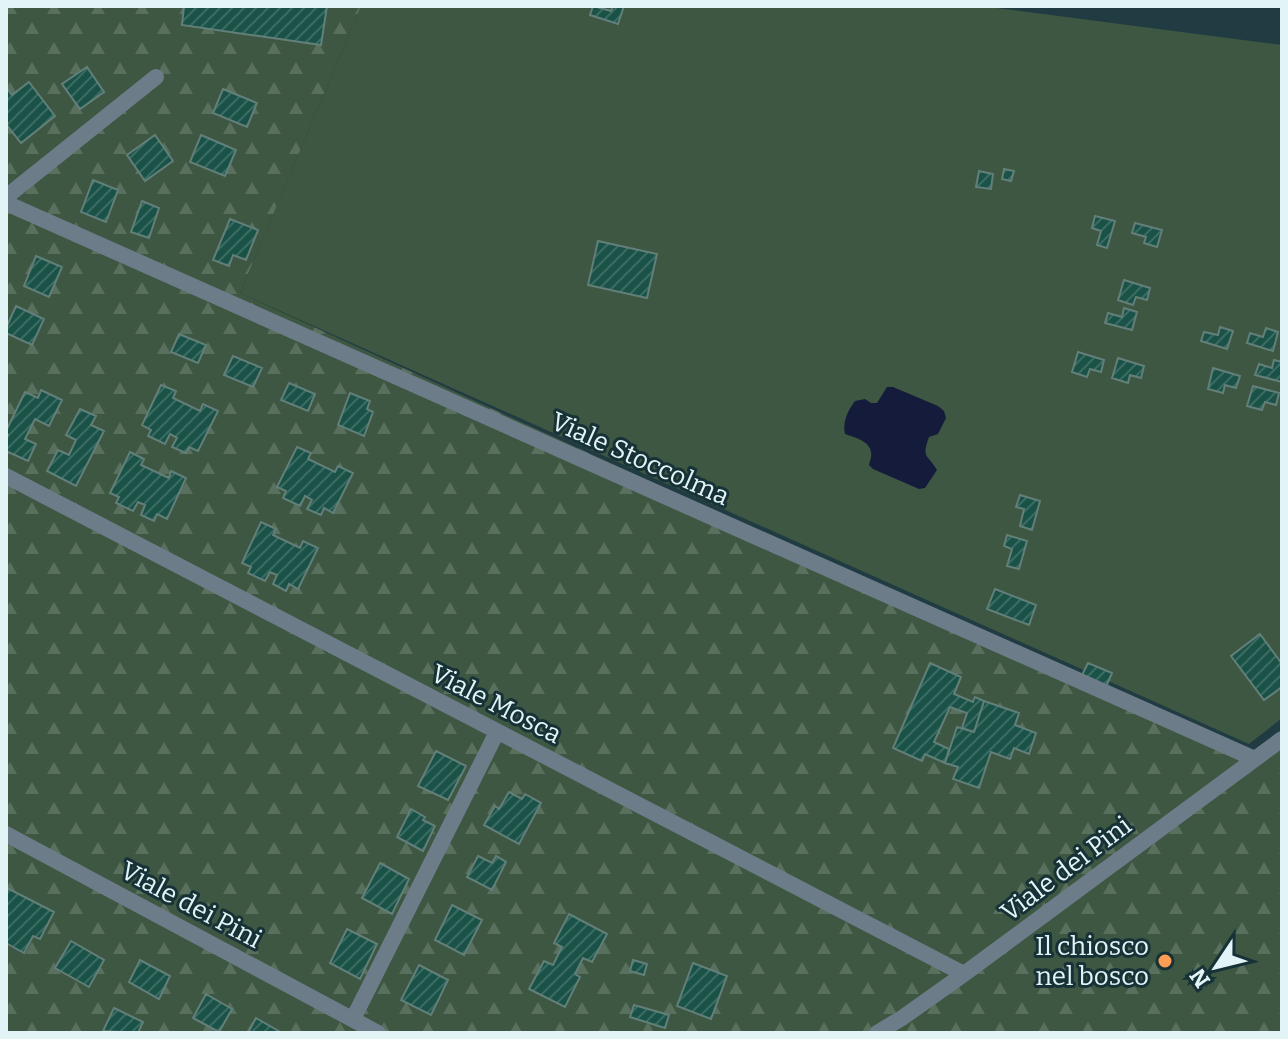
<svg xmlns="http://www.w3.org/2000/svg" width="1288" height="1039" font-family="Bitter,serif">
<defs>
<pattern id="forest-firs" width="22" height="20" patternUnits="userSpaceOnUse" patternTransform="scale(2)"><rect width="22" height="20" fill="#3e5742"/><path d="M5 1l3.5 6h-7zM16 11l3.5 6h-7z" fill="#5a705e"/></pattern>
<pattern id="building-hatch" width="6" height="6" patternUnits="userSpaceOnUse" patternTransform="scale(2)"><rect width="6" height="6" fill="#1a5248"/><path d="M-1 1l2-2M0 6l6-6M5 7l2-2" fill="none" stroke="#3b6c63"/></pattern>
</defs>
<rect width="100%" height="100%" fill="#203c42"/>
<path fill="#3e5742" d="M361 6H981L1282 45V718L1249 744 240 293Z"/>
<path fill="url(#forest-firs)" d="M6 6H361L240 293 1255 759 1282 740V1033H6Z"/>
<path fill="#151c3b" d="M887 387H893L938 406 944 411 946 418 938 434 929 437C921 459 928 454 937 470L925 488 919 489 873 469 869 465C870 461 872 456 871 452 870 441 853 437 845 434 842 422 848 410 855 401L865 399 871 403H877Z"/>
<path fill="url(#building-hatch)" stroke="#627f79" stroke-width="2" d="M184 6H327L321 45 182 25Z
M593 6 611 11 613 6H624L618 24 590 15Z
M87 67 104 92 80 109 62 84Z
M29 82 55 116 21 143 6 124V87L12 95Z
M223 89 257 103 247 127 213 113Z
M155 135 173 161 145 181 127 155Z
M201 135 236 150 225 176 190 162Z
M1004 169 1014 171 1011 181 1002 179Z
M979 171 993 174 991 189 976 187Z
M93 180 118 190 106 222 81 212Z
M142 201 159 208 149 238 131 232Z
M1095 216 1115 221 1107 248 1097 245 1101 231 1092 228Z
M230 219 258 230 246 260 233 255 229 266 213 260Z
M1135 223 1162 230 1157 247 1144 243 1146 237 1132 233Z
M598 241 657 254 647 298 588 285Z
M36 256 62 267 49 297 24 286Z
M1124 280 1150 288 1147 300 1136 297 1133 305 1118 300Z
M16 306 44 319 32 345 6 333V328Z
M1124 308 1137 312 1132 330 1105 323 1108 313 1122 317Z
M1220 327 1233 331 1227 349 1201 341 1204 332 1218 335Z
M1266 328 1278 332 1273 351 1247 343 1250 333 1263 337Z
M179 334 206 345 198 363 171 352Z
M1078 352 1104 360 1101 372 1090 369 1087 377 1072 372Z
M233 356 262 368 253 387 224 375Z
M1118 358 1144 366 1141 378 1130 375 1128 383 1112 378Z
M1274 360 1282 362V382L1255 375 1259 364 1272 368Z
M1213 368 1240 376 1236 388 1225 385 1223 393 1208 389Z
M289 383 315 394 308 411 281 400Z
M161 385 176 391 173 398 200 411 203 404 218 411 198 451 189 447 186 453 172 447 177 438 170 434 165 444 148 436 151 430 142 425Z
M1253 386 1279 393 1276 405 1265 402 1262 410 1247 406Z
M41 390 62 400 49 426 35 419 25 439 36 444 28 461 6 451V440L8 435 6 434V431L25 392 38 398Z
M350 393 370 401 367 409 373 412 364 436 338 425Z
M80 409 96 416 91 425 104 431 76 486 47 471 58 450 69 455 76 440 66 435Z
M297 447 311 453 308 459 335 472 338 466 353 473 333 513 324 508 321 515 307 509 312 500 305 496 300 506 283 498 286 491 277 487Z
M130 452 144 459 141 465 169 478 171 471 186 478 167 519 157 514 154 521 141 515 145 505 138 502 133 511 116 503 119 497 110 493Z
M1020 495 1040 501 1032 530 1020 526 1024 509 1016 507Z
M261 522 276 529 273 535 300 548 303 541 318 548 298 589 289 584 286 591 273 584 277 575 270 572 265 581 248 573 251 567 242 563Z
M1007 535 1027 541 1019 569 1007 566 1012 549 1004 546Z
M995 589 1036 605 1029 625 987 609Z
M1260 634 1282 664V687L1264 700 1231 656Z
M930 663 961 677 954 694 973 702 975 697 984 701 974 732 962 728 967 713 950 707 934 742 949 749 945 763 925 754 922 761 893 748Z
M1088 663 1112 673 1106 687 1082 675Z
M984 701 1019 713 1015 725 1036 733 1029 754 1014 748 1010 759 991 752 979 788 953 779 958 767 945 763 957 727 974 732Z
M436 751 466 766 448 800 418 786Z
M509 792 522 799 525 794 541 803 519 844 484 825 495 806 499 809Z
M411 809 425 817 423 820 435 826 423 851 397 837Z
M478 856 492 863 496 856 506 862 492 890 467 877Z
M380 863 409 879 392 914 362 898Z
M7 888 54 912 40 939 33 936 24 953 6 943Z
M452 905 482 920 464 955 435 940Z
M569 914 607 934 592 962 583 958 575 974 580 977 565 1007 529 989 544 961 553 965 562 947 554 943Z
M347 929 377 944 360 979 330 963Z
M71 941 104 960 89 987 55 968Z
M140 960 170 976 159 999 129 982Z
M633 960 647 964 644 975 630 971Z
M693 963 727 976 711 1019 677 1006Z
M419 965 448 980 431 1015 401 1000Z
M206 994 232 1009 219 1032 193 1018Z
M634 1005 669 1015 665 1028 630 1017Z
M114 1008 143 1022 138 1033 103 1031Z
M256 1018 282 1033H248Z"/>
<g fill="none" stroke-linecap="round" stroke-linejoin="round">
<path stroke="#6c7c88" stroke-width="16" d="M6 197 156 77
M6 203 1255 759
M6 476 964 974
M6 834 378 1033
M353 1019 497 732
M877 1033 902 1018 964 974 1282 739"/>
</g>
<circle fill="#fc9d53" stroke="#163237" stroke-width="3" cx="1165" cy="961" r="8"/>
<g text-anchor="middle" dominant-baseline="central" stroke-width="6" stroke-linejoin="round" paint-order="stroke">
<g font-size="26" fill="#e3f4f7" stroke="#163237">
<text transform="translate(640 459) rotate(24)">Viale Stoccolma</text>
<text transform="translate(496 704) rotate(27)">Viale Mosca</text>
<text transform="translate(1066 869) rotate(-37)">Viale dei Pini</text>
<text transform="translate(191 905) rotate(28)">Viale dei Pini</text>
</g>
<g font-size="26" fill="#e3f4f7" stroke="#163237" text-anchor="end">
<text x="1149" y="946">Il chiosco<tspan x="1149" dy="30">nel bosco</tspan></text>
</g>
</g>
<rect width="1288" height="1039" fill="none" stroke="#e3f4f7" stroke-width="16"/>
<g transform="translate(1216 967) rotate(235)" stroke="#163237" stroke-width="6" paint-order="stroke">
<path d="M0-6L14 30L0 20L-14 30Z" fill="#e3f4f7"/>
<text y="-12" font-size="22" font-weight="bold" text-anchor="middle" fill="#e3f4f7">N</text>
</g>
</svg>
